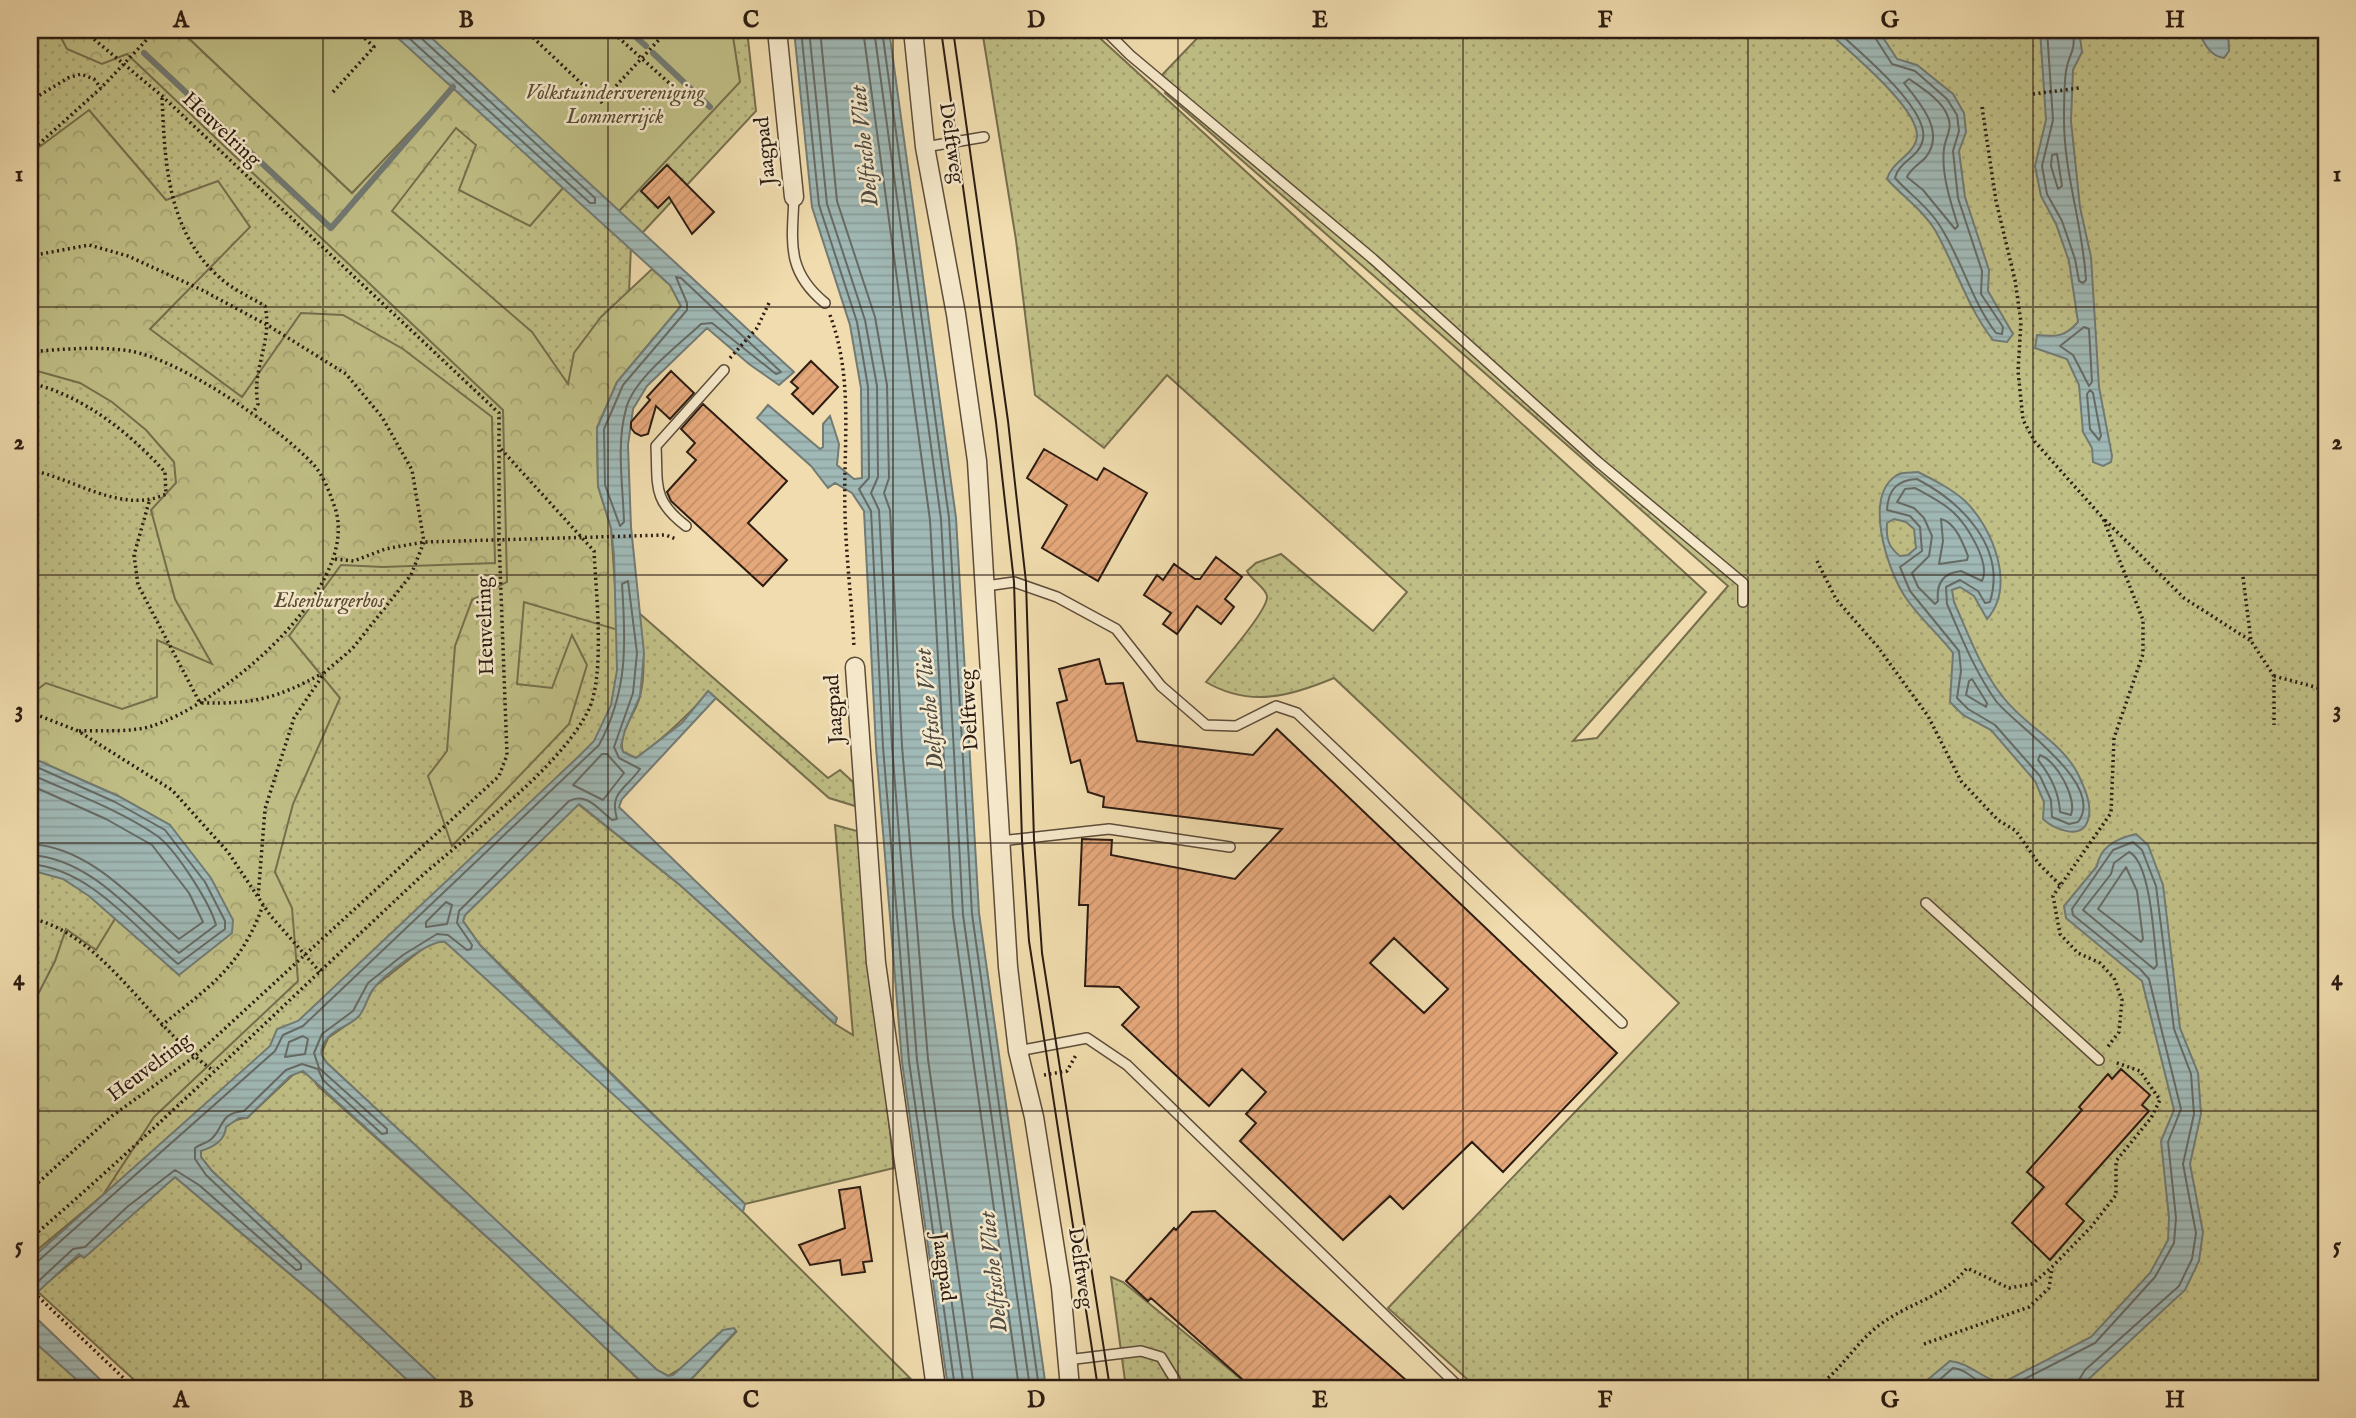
<svg xmlns="http://www.w3.org/2000/svg" width="2356" height="1418" font-family="'IM FELL English',serif">
<defs>
<pattern id="grass-dots" width="8" height="8" patternUnits="userSpaceOnUse" patternTransform="scale(1.75)"><rect width="8" height="8" fill="#c0bf86"/><path d="M2 2h.1M6 6h.1" fill="none" stroke="#a5a473" stroke-width="1.8" stroke-linecap="round"/></pattern>
<pattern id="forest-crowns" width="20" height="18" patternUnits="userSpaceOnUse" patternTransform="scale(1.75)"><rect width="20" height="18" fill="#c0bf86"/><path d="M2 6a3 3 0 1 1 6 0M12 15a3 3 0 1 1 6 0" fill="none" stroke="#a5a473"/></pattern>
<pattern id="water-rules" width="6" height="5" patternUnits="userSpaceOnUse" patternTransform="scale(1.75)"><rect width="6" height="5" fill="#a0b9b6"/><path d="M0 2.5h6" fill="none" stroke="#8a9e9b"/></pattern>
<pattern id="building-hatch" width="6" height="6" patternUnits="userSpaceOnUse" patternTransform="scale(1.75)"><rect width="6" height="6" fill="#e5a87b"/><path d="M-1 1l2-2M0 6l6-6M5 7l2-2" fill="none" stroke="#c59069"/></pattern>
</defs>
<rect width="100%" height="100%" fill="#f0dcae"/>
<filter id="stains"><feTurbulence type="fractalNoise" baseFrequency=".00286" numOctaves="4"/><feColorMatrix values="0 0 0 0 .2 0 0 0 0 .09 0 0 0 0 .02 0 0 0 .5 -.17"/></filter>
<radialGradient id="worn" r=".72"><stop offset=".6" stop-color="#630" stop-opacity="0"/><stop offset="1" stop-color="#630" stop-opacity=".3"/></radialGradient>
<path fill="url(#grass-dots)" stroke="#766e4c" stroke-width="2" d="M30 30H747L756 111 631 245 623 437 628 625 614 737 30 1271Z
M982 30H1091L1706 592 1573 741 1597 738 1728 586 1165 93 1172 84 1162 75 1205 30H2326V1388H1477L1388 1308 1679 1003 1334 678C1291 696 1250 708 1206 682 1217 668 1269 610 1267 596 1265 587 1251 580 1247 571L1256 563 1281 554 1373 631 1407 592 1167 375 1104 448 1035 395 1016 240Z
M639 613 828 778 840 770 853 782 855 806 829 798 709 692C686 717 664 739 636 758L623 752C617 733 636 714 640 696 647 669 642 639 639 613Z
M578 804 680 885 835 1024 853 1035 835 825 857 831 894 1168 745 1204 480 945 463 921 465 915Z
M438 941 445 942 458 951 743 1212 910 1378 851 1388H683L736 1332 723 1330 686 1365 668 1376 657 1370 327 1063 321 1054 328 1038 358 1017 374 987 425 947Z
M297 1071 310 1074 317 1085 507 1255 648 1388H445L212 1171 201 1157V1151C214 1138 228 1118 247 1118Z
M175 1177 322 1301 416 1388H143L37 1291Z
M1111 1277 1123 1282 1252 1388H1126Z
M30 1338 35 1341 86 1388H30Z"/>
<path fill="url(#forest-crowns)" stroke="#766e4c" stroke-width="2" d="M57 30H180L352 193 450 84 563 188 530 226 459 190 476 145 456 128 392 211 532 332 568 384 574 353 601 317 652 269 670 285 681 306 617 382 597 428 598 486 611 528 618 630 524 602 517 684 552 688 572 635 587 665 569 724 452 846 428 776 447 751 455 646 472 600 507 582 503 410 127 54 102 64 67 49Z
M89 110 166 200 218 181 250 227 150 329 242 397 301 313 343 315 403 349 492 417 495 563 383 567 341 565 289 636 340 698 293 804 275 872 292 908 298 981 154 1117 103 1195 30 1256V1010L55 961 66 929 96 950 116 917 179 975 170 825 118 796 30 757V695L46 683 122 709 157 697V640L212 664 175 599 151 510 176 483 174 462 146 430 112 402 80 383 30 369V154Z"/>
<path fill="#c0bf86" stroke="#766e4c" stroke-width="2" d="M180 30H732L740 82 619 211 464 68 450 84 453 87 352 193Z"/>
<path fill="url(#water-rules)" stroke="#727a74" stroke-width="2" fill-rule="evenodd" d="M389 30H423L794 372 779 385 749 364 707 328 647 386 633 409 628 445 631 527 644 653 640 696 625 730 621 746 623 752 636 758 682 723 708 691 716 698 622 799 619 807 837 1018 835 1024 680 885 579 804 465 915 463 921 480 945 512 978 745 1204 743 1212 445 942C430 939 384 975 374 988 367 996 366 1009 358 1017 347 1028 327 1030 322 1048 320 1054 323 1058 327 1063L657 1370 668 1376 673 1375 723 1330 734 1328 736 1331 683 1388H648L507 1255 303 1071 290 1076 247 1118H239L226 1127C225 1141 213 1147 201 1151V1157L212 1171 445 1388H416L322 1301 175 1177 84 1258 79 1254 30 1299V1260L270 1046 277 1029 298 1021 578 757 594 741 611 705 617 670 614 555 611 528 598 486 597 428 617 382 681 306 670 285Z
M794 30H889L956 518 979 913 1046 1388H948L902 1062 876 747 864 511 852 493 835 483 828 488 811 466 757 418 768 405 820 449 823 447V424L830 416 839 444 837 465 854 479 862 478 861 388 850 325 812 207Z
M1826 30H1882V36L1897 59 1917 65 1953 94 1964 113 1966 132 1959 151 1965 197 1989 270 1988 291 2013 334 2007 342 1993 340C1967 307 1956 267 1935 230 1922 209 1903 197 1887 179 1891 162 1916 154 1917 136 1918 107 1847 50 1826 30Z
M2040 30H2079L2082 52 2073 70 2071 121 2080 207 2091 257 2099 387 2112 456 2111 462 2103 466 2093 462 2092 448 2083 432 2079 385 2067 359 2035 348 2037 335C2056 337 2065 337 2078 322L2069 261 2056 224 2041 196 2035 166 2046 120Z
M2197 30H2228L2229 51 2224 58C2209 56 2204 42 2197 30Z
M1918 472C1934 480 1952 489 1965 501 1993 528 2016 586 1987 619L1974 596 1960 587 1952 590 1954 602C1968 633 1981 670 2003 697 2025 726 2061 741 2078 774 2084 787 2093 805 2088 820 2082 841 2053 829 2043 819L2044 802 2035 781 1991 730 1963 715 1950 702 1953 653C1938 633 1917 616 1904 595 1887 568 1863 496 1897 475 1903 472 1912 473 1918 472ZM1894 519 1906 522 1914 529 1916 548 1908 555 1900 556C1888 547 1886 538 1887 523Z
M30 757 118 796 170 825 211 878 233 920 232 933 179 975 89 896 63 879 30 870Z
M2136 834 2148 845 2163 885 2180 1028 2198 1073 2201 1114 2190 1164 2203 1232 2199 1261 2185 1290 2079 1388H1885L1920 1386 1950 1361C1974 1364 1982 1381 2004 1382L2091 1337 2150 1273 2168 1240 2169 1218 2161 1141 2174 1110 2142 981 2066 918 2064 906 2097 866C2100 846 2118 838 2136 834Z
M30 1312 109 1388H86L30 1338Z"/>
<g fill="none" stroke-linecap="round" stroke-linejoin="round">
<path stroke="#666a64" stroke-width="2" d="M400 30 590 203H595V198L421 38 419 30
M801 30 819 205 857 322 868 387 869 478 859 489 871 511 883 747 909 1061 955 1388
M809 30 827 204 865 320 877 386 878 477 871 493 879 510 892 746 917 1060 964 1388
M820 30 837 201 875 317 887 385 889 478 884 493 890 510 902 746 928 1059 974 1388
M863 30 930 520 953 916 1019 1388
M874 30 941 519 963 915 1030 1388
M882 30 949 518 972 914 1039 1388
M1836 30C1858 51 1929 108 1923 139 1920 157 1898 162 1895 178 1909 194 1928 206 1940 226 1962 260 1971 300 1996 333L2002 334 2003 327 1981 294 1982 271 1958 198 1953 151 1959 131 1957 115 1947 99 1915 71 1892 64 1876 39 1875 30
M2047 30 2053 120 2042 166 2047 194 2062 221 2075 259 2079 281 2083 283 2086 280C2083 226 2064 174 2064 120 2064 104 2064 86 2066 71 2069 52 2076 54 2073 30
M1909 79C1922 88 1943 101 1948 117 1953 129 1945 138 1944 149 1941 174 1951 203 1958 226L1955 229 1923 190 1907 177C1911 168 1920 164 1926 157 1946 131 1919 102 1904 83Z
M2057 154 2062 186 2058 189 2051 166 2052 155Z
M676 277 681 278 781 372 776 374 712 323 701 324C679 345 633 379 626 409 616 445 623 486 624 522L620 526 605 485 604 429 623 385 687 310V303Z
M2084 327 2089 329 2092 382 2089 386 2073 355 2060 346Z
M2090 390 2093 393 2101 436 2099 440 2090 429 2087 394Z
M1917 479C1961 502 2007 547 1990 602L1985 603 1978 591 1960 580 1946 587 1947 604C1961 636 1975 672 1996 701 2014 725 2107 784 2078 822L2069 824 2052 817 2051 800 2040 776 1995 725 1968 709 1957 698 1961 671 1959 651 1910 591 1900 567 1922 551 1920 527 1910 516 1887 510C1888 490 1897 480 1917 479Z
M1915 488C1928 495 1942 502 1953 512 1967 525 1991 563 1982 581L1961 571C1943 573 1936 583 1938 601L1935 604 1918 587 1912 573 1929 556 1932 536 1924 518 1914 508 1897 502 1905 489Z
M1941 519C1955 522 1963 543 1968 556L1967 560 1939 564 1943 541Z
M1972 679 1987 703 1986 707 1966 695 1969 681Z
M602 754H607L624 773 603 800 573 785Z
M2040 755C2057 761 2077 798 2071 815L2060 812C2059 792 2051 776 2038 760Z
M30 764 115 802 165 830 205 882 225 921V929L178 964C134 927 91 869 30 864
M30 774C72 793 118 809 156 835 175 848 210 903 216 925L179 953C135 916 91 858 30 855
M30 785 106 819 152 845 189 893 203 922 179 939C136 902 91 847 30 844
M2129 852C2151 862 2154 941 2157 965L2154 969 2083 910 2111 874 2114 863Z
M2126 867 2137 891 2143 939 2141 942 2098 909Z
M446 902 452 905 447 924 426 927V922Z
M303 1036 308 1039 305 1054 285 1057 289 1042Z
M30 1264 37 1262 275 1051 283 1035 303 1026 599 745C628 691 626 643 622 584L628 581 637 653 633 693 614 747 619 758 640 769C625 790 609 792 617 819L612 820C598 809 587 792 569 801L459 911 457 923 472 945 471 949 467 950 448 935 437 934 403 955 368 983 353 1011 322 1034 314 1053 319 1068 387 1129V1133L382 1134 323 1080 318 1069 302 1064 286 1070 244 1111C218 1113 224 1130 210 1140 205 1144 200 1144 195 1148V1159L206 1175 301 1264V1269L296 1270 199 1185 175 1170 127 1207 85 1247 73 1249 30 1289
M1930 1388 1953 1368C1970 1370 1977 1385 1992 1388
M2007 1388 2095 1343 2155 1277 2174 1243 2176 1218 2168 1142 2181 1109 2149 979 2140 969 2073 915 2072 909 2113 850 2133 842 2142 850 2156 886 2174 1029 2191 1074 2194 1114 2183 1164 2196 1233 2192 1259 2179 1286 2085 1370 2074 1388"/>
<path stroke="#727a74" stroke-width="6" d="M628 30 646 46
M144 53 331 228 453 87
M653 53 710 107"/>
</g>
<path fill="url(#building-hatch)" stroke="#2c1c12" stroke-width="2" fill-rule="evenodd" d="M667 165 714 212 692 234 669 197 658 208 641 191Z
M811 361 838 387 813 414 792 394 798 388 791 382Z
M671 371 694 393 670 419 656 406 648 434 641 436 635 433 631 428V422L650 400 647 397Z
M703 404 787 481 748 523 787 560 763 586 671 501 667 492 696 460 687 452 695 443 681 429Z
M1044 449 1097 480 1104 468 1147 493 1098 581 1042 548 1067 505 1027 478Z
M1216 557 1242 577 1225 599 1234 607 1221 624 1197 606 1177 634 1163 624 1171 613 1144 595 1157 575 1163 580 1174 564 1195 579H1200Z
M1099 659 1106 684 1123 683 1137 741 1253 755 1277 729 1617 1053 1503 1172 1472 1142 1403 1209 1390 1196 1343 1240 1240 1141 1256 1123 1246 1114 1266 1092 1242 1069 1209 1106 1122 1025 1139 1007 1119 987 1085 986 1088 905H1079L1082 839 1112 840 1111 855 1235 879 1282 829 1103 807 1104 797 1088 792 1080 760 1071 763 1057 703 1067 700 1059 669ZM1394 938 1448 989 1424 1013 1370 963Z
M2121 1069 2150 1095 2142 1105 2149 1111 2066 1204 2084 1221 2050 1260 2012 1223 2044 1187 2027 1172 2082 1110 2079 1107 2108 1074 2112 1079Z
M860 1187 872 1261 863 1262 865 1272 842 1275 840 1260 810 1265 799 1245 845 1228 839 1190Z
M1215 1211 1283 1272 1415 1388H1252L1151 1298 1148 1301 1126 1281 1174 1228 1176 1230 1192 1212Z"/>
<g fill="none" stroke-linecap="round" stroke-linejoin="round">
<g stroke="#5d4c39" stroke-width="12">
<path id="service" d="M1105 30 1130 55 1373 259 1598 462 1743 583V602
M925 147 984 137
M794 197C792 243 786 271 825 303
M686 526C652 500 658 486 656 446L724 370
M986 586 1014 582 1057 597 1116 629 1161 686 1206 725 1236 726 1276 706 1297 713 1622 1023
M1000 841 1109 829 1230 847
M1926 903 2099 1060
M1018 1051 1087 1038 1127 1065 1460 1388
M1067 1360 1141 1351 1161 1357 1180 1388"/>
</g>
<g stroke="#5d4c39" stroke-width="21">
<path id="minor" d="M777 30 794 197
M913 30 925 147 956 314 977 461 1008 967 1018 1051 1034 1117 1061 1287 1070 1388
M855 667 876 963 936 1388"/>
</g>
<path stroke="#2c1c12" stroke-width="3.5" stroke-dasharray="2 3.5" stroke-linecap="butt" d="M525 30 601 102 668 30
M610 30 677 90
M30 43 49 30
M333 92 374 47 356 30
M2033 94 2079 88
M162 98C165 163 167 230 219 277 232 289 250 297 265 306 273 343 251 369 258 404L253 413
M30 101 68 78 81 74 94 79 101 88
M1982 107 1996 201 2015 280 2021 322 2018 371 2023 420 2035 442 2103 518 2143 620V654L2114 738 2111 813 2053 896 2060 934 2078 953 2100 963 2114 978 2122 1000 2119 1032 2106 1049
M30 152 101 88 156 30
M30 256 89 245 128 256 202 290 269 326 346 374 382 417 412 470 424 542 411 575 352 649 325 672 294 718 265 809 258 898
M830 315C854 379 843 445 845 513 846 558 852 603 854 648
M30 352C62 349 98 346 130 351 181 360 277 426 313 464 323 474 332 498 336 511 358 591 219 705 152 726 130 733 100 730 78 731
M730 358 757 328 769 303
M30 383C82 395 129 432 165 472L166 494C122 515 74 478 30 470
M149 502 134 555 138 585 200 703C254 704 276 699 323 673
M2105 520 2184 598 2251 641
M335 559 354 561 385 549 424 542 666 535 676 539
M1817 561 1836 599 1877 646 1928 716 1961 781 1998 820 2016 831 2039 864 2060 885
M2243 577 2251 641 2274 676V725
M2274 676 2326 690
M30 712 78 731 172 790 228 852 270 915 320 972
M30 918C106 935 151 1029 214 1071
M161 1026C210 986 241 967 263 905
M1044 1075 1067 1071 1076 1055
M30 1190 112 1116 194 1057 499 776 507 755 499 539V413L162 96 83 30
M30 1239C162 1125 286 1002 414 883 465 836 559 771 589 709 605 674 596 592 594 551L501 449
M30 1289 134 1388
M1924 1344 2029 1307 2049 1288 2052 1269
M893 1388 918 1383
M1815 1388C1840 1372 1854 1345 1877 1327 1908 1302 1941 1300 1967 1268L2009 1288 2032 1284 2052 1267 2091 1227 2116 1195V1161L2151 1118 2160 1100 2140 1071 2114 1062"/>
<use href="#service" stroke="#f5e8ca" stroke-width="9"/>
<use href="#minor" stroke="#f5e8ca" stroke-width="18"/>
<path stroke="#2c1c12" stroke-width="2" d="M941 30 996 422 1014 582 1022 840 1029 941 1098 1388
M953 30 1008 421 1026 582 1034 839 1042 953 1110 1388"/>
</g>
<path fill="none" stroke="#2c1c12" stroke-width="2" stroke-opacity="0.55" d="M323 30V1388M608 30V1388M893 30V1388M1178 30V1388M1463 30V1388M1748 30V1388M2033 30V1388M30 307H2326M30 575H2326M30 843H2326M30 1111H2326"/>
<g text-anchor="middle" dominant-baseline="central" stroke-width="5" stroke-linejoin="round" paint-order="stroke">
<g font-size="21" font-style="italic" fill="#584d35" stroke="#f5e8ca">
<text x="615" y="93">Volkstuindersvereniging<tspan x="615" dy="24">Lommerrijck</tspan></text>
<text x="329" y="601">Elsenburgerbos</text>
</g>
<g font-size="21" fill="#2c1c12" stroke="#f5e8ca">
<text transform="translate(221 130) rotate(43)">Heuvelring</text>
<text transform="translate(951 143) rotate(82)">Delftweg</text>
<text transform="translate(766 151) rotate(-96)">Jaagpad</text>
<text transform="translate(486 626) rotate(-92)">Heuvelring</text>
<text transform="translate(835 709) rotate(-94)">Jaagpad</text>
<text transform="translate(970 710) rotate(-93)">Delftweg</text>
<text transform="translate(150 1068) rotate(-37)">Heuvelring</text>
<text transform="translate(943 1267) rotate(82)">Jaagpad</text>
<text transform="translate(1080 1268) rotate(82)">Delftweg</text>
</g>
<g font-size="23" font-style="italic" fill="#4f4b43" stroke="#f5e8ca">
<text transform="translate(865 146) rotate(-96)">Delftsche Vliet</text>
<text transform="translate(930 709) rotate(-96)">Delftsche Vliet</text>
<text transform="translate(994 1272) rotate(-96)">Delftsche Vliet</text>
</g>
</g>
<rect width="2356" height="1418" fill="none" stroke="#f0dcae" stroke-width="77"/>
<rect x="38" y="38" width="2280" height="1342" fill="none" stroke="#2c1c12" stroke-width="2.5"/>
<g font-size="23" text-anchor="middle" font-weight="bold" fill="#2c1c12">
<text x="181" y="27">A</text>
<text x="466" y="27">B</text>
<text x="751" y="27">C</text>
<text x="1036" y="27">D</text>
<text x="1320" y="27">E</text>
<text x="1605" y="27">F</text>
<text x="1890" y="27">G</text>
<text x="2175" y="27">H</text>
<text x="19" y="181">1</text>
<text x="2337" y="181">1</text>
<text x="19" y="449">2</text>
<text x="2337" y="449">2</text>
<text x="19" y="717">3</text>
<text x="2337" y="717">3</text>
<text x="19" y="985">4</text>
<text x="2337" y="985">4</text>
<text x="19" y="1253">5</text>
<text x="2337" y="1253">5</text>
<text x="181" y="1407">A</text>
<text x="466" y="1407">B</text>
<text x="751" y="1407">C</text>
<text x="1036" y="1407">D</text>
<text x="1320" y="1407">E</text>
<text x="1605" y="1407">F</text>
<text x="1890" y="1407">G</text>
<text x="2175" y="1407">H</text>
</g>
<rect width="100%" height="100%" filter="url(#stains)"/>
<rect width="100%" height="100%" fill="url(#worn)"/>
</svg>
